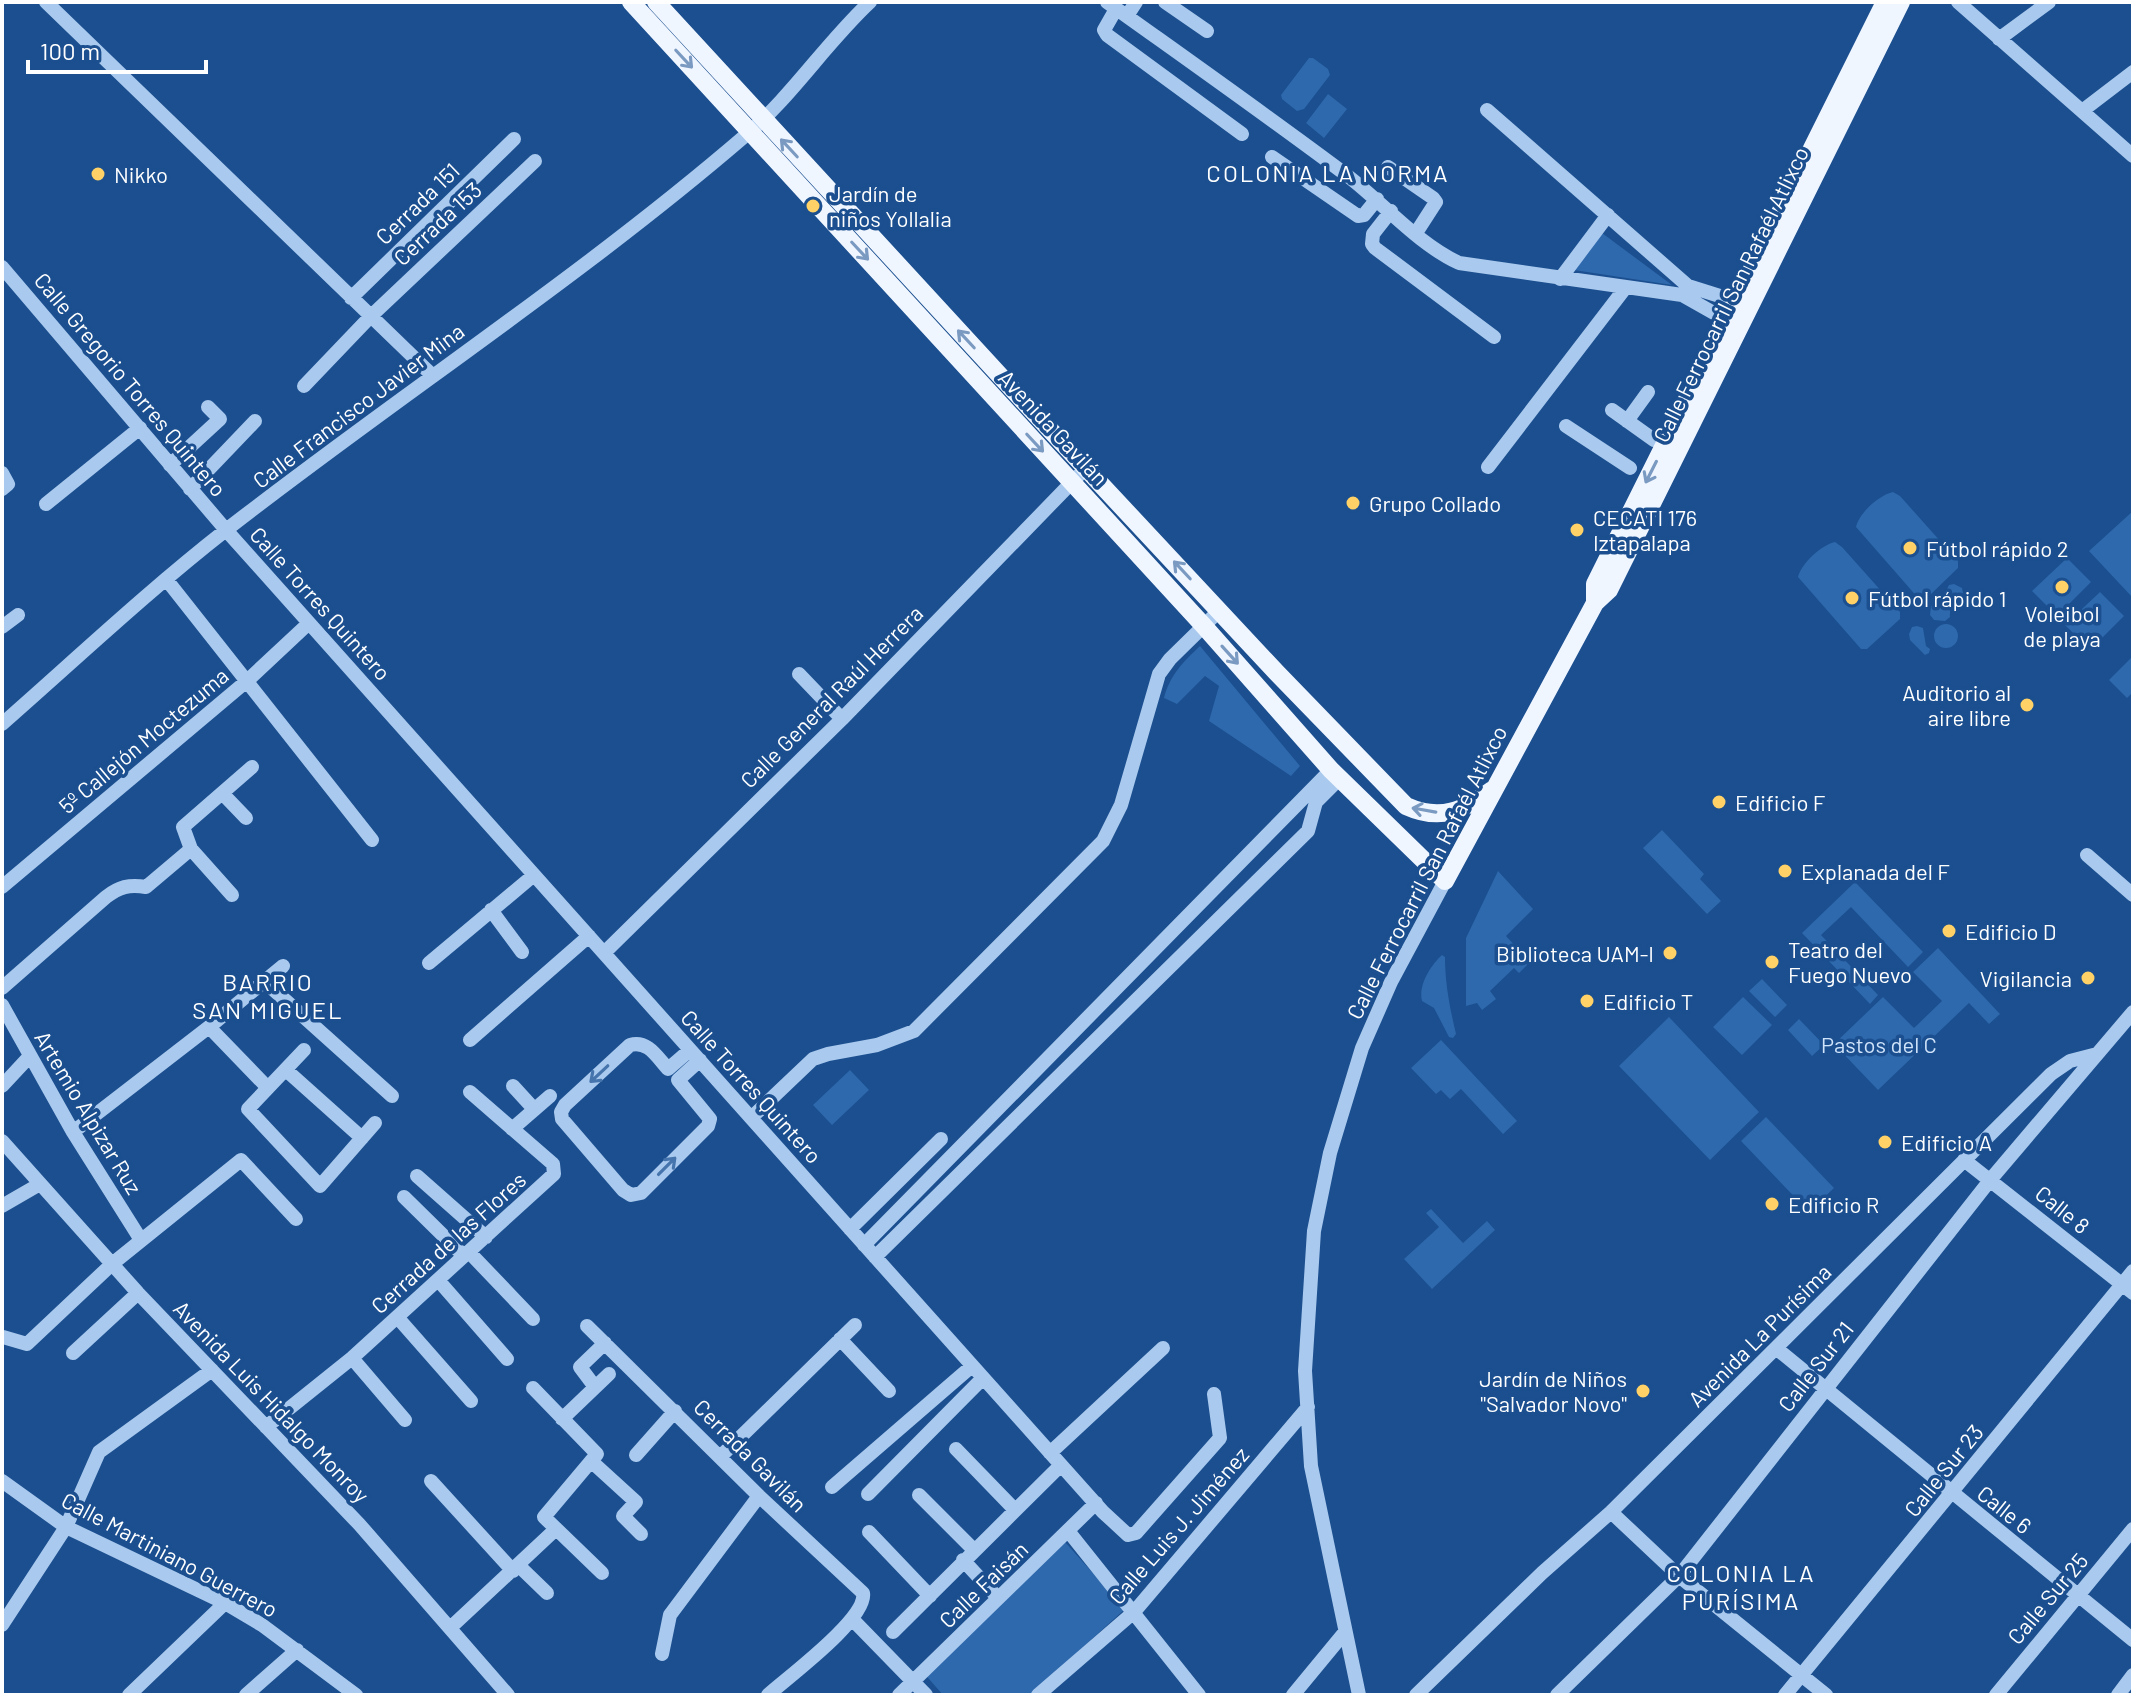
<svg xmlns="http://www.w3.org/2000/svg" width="2135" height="1697" font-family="Barlow,sans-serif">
<rect width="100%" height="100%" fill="#1b4f8f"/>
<path fill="#2e69ad" d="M1309 58H1313L1328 69 1330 75 1304 109 1297 111 1282 99 1281 95Z
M1328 94 1347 109 1324 138 1306 123Z
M1602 233 1672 285 1574 270Z
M1893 492 1900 496 1958 561V568L1929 596 1919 599 1856 527C1859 513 1879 495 1893 492Z
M2133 511V598L2089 551Z
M1835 542 1842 547 1900 612V619L1867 649H1861L1798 577C1801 564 1821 545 1835 542Z
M2067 558 2091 582 2057 616 2032 591Z
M1954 584 1962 588 1963 593C1956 601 1949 605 1950 617L1945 621 1934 620 1930 615 1931 606 1943 597 1949 585Z
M2100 592 2124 616 2090 650 2065 625Z
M1934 636a12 12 0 1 1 24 0a12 12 0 1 1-24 0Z
M1917 626 1923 628 1926 646 1930 649 1929 653 1925 655 1910 640 1909 634 1912 627Z
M1200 646 1300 766 1291 776 1209 721 1219 686 1205 676 1177 704 1164 698C1170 675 1183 662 1200 646Z
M2133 656V692L2127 698 2109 680Z
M1662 830 1704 874 1700 879 1721 901 1707 914 1643 848Z
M1498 871 1533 909 1506 936 1530 962 1519 973 1514 968 1490 991 1496 999 1482 1010 1477 1003 1466 1006V938Z
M1855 882 1923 952 1908 967 1851 907 1821 935 1878 995 1870 1004 1802 933Z
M1938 948 2000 1014 1989 1024 1969 1003 1878 1090 1834 1044 1883 997 1914 1028 1942 1001 1913 972Z
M1442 955 1445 957C1445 984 1450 1008 1456 1034L1453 1038 1449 1037 1434 1008 1422 1001C1418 985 1431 965 1442 955Z
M1762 979 1787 1005 1775 1017 1749 991Z
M1743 997 1772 1025 1742 1055 1713 1027Z
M1669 1017 1759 1112 1710 1160 1619 1066Z
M1799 1019 1824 1045 1812 1056 1788 1030Z
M1441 1040 1517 1121 1503 1134 1461 1089 1450 1099 1441 1090 1436 1094 1411 1068Z
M850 1070 869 1090 832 1125 813 1105Z
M1766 1117 1834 1188 1809 1212 1741 1141Z
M1431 1209 1463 1243 1487 1221 1495 1230 1432 1289 1404 1259 1439 1227 1426 1213Z
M1065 1542 1125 1609 1030 1695H943L922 1671Z"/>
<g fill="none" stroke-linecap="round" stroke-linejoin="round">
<path stroke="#a9c9ee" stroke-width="14" d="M46 2 433 376
M1107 2C1188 60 1269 117 1349 177 1385 205 1418 244 1459 263L1682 295 1728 321 1734 322
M1165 2 1207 31
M1958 2 2133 156
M1116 9 1104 30 1107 35 1242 134
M1127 16 1136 2
M1999 39 2049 2
M1487 110 1688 286 1742 303
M2082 111 2133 72
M1272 157 1358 216 1364 215 1377 199
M1388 167 1433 198 1436 202 1416 233
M1391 211 1373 234 1372 244 1375 248 1494 337
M2 267 226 530 1103 1512 1128 1535 1136 1533 1220 1438 1214 1394
M1560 279 1608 215
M351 298 514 139
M304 386 370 317 535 161
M1612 410 1654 440
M1627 421 1648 392
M1566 426 1630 468
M170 465 220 419 208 407
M1488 467 1626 287
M2 473 8 484 2 489
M190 489 255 421
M46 504 140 428
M166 579 372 840
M2 627 18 615
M799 674 842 719
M2 724C76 659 148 591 226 530 398 396 581 277 746 135 792 96 826 43 870 2
M222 793 246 818
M2087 855 2133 895
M2 887 248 680 309 623
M232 895 191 849 183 827 252 767
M491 910 522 952
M604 953 842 719 1078 476
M429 963 534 875
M265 982 392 1096
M2 988 106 897C119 887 129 884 146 887L191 849
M2 1005 73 1132 141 1240
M209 1027 268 1088
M470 1040 589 936
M304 1050 248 1109 320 1186 375 1123
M690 1050 668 1069C657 1057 648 1040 630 1045L565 1105 561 1112 562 1119 623 1190 631 1195 641 1193 708 1126 710 1119 678 1080 700 1060
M286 1070 362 1138
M2 1086 29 1057
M513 1086 534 1109
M751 1118 813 1059 828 1054 877 1045 914 1031 1103 841 1121 805 1159 674 1170 659 1220 610
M512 1129 550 1096
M73 1132 209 1027 283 966
M2 1141 138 1293 359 1524 508 1695
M1964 1160 2133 1293
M417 1176 486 1237
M404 1197 464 1256
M2 1206 40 1184
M850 1229 941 1139
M864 1245 1331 770
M469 1252 533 1319
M875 1257 1308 831 1316 802 1339 779
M438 1280 507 1359
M398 1318 471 1401
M587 1326 759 1496 863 1593C868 1618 788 1677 768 1695
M3 1337 27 1344 112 1264 241 1160 296 1219
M840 1339 889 1391
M1777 1349 2133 1640
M73 1353 138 1293
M352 1358 405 1420
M595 1387 580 1367 605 1343
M533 1388 597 1454 544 1517 602 1573
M562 1419 609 1374
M266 1427 352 1358 554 1174 553 1164 470 1092
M956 1449 1014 1509
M1050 1453 1163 1348
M636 1455 675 1411
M720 1457 855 1325
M591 1461 636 1502 623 1516 641 1534
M2 1481 66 1527 225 1603 262 1625 356 1695
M431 1481 513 1571
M832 1487 972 1366
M868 1494 983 1378
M919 1495 974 1550
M1611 1512 1679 1576 1826 1695
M869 1532 930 1596
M1069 1532 1199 1695
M963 1560 998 1598
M518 1565 547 1593
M853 1620 926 1695
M2 1625 66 1527 99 1452 212 1370
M450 1628 556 1529
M893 1632 1061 1465
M662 1654 670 1615 759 1496
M129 1695 225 1603
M246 1695 297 1650
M899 1695 1096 1503
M1038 1695 1134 1612 1308 1407
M1293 1695 1345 1632
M1359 1695 1311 1466 1305 1371 1314 1231 1330 1153 1362 1048 1391 982 1445 881
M1416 1695 1542 1573 1611 1512 2051 1074 2070 1061 2097 1054
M1557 1695 1679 1576 1991 1179 2133 1012
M1785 1695 2133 1271
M1996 1695 2133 1529
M2118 1695 2133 1675"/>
<path stroke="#f0f6ff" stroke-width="18" d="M631 2 1203 625 1331 770 1445 881 1595 603 1609 590 1901 2
M656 2 1039 418 1277 673 1406 806C1441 822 1464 810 1492 790
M1595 603V584L1885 2"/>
</g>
<defs><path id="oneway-shaft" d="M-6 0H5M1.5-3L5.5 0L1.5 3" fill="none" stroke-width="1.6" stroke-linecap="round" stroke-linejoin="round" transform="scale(2)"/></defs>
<g stroke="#7b9ac1">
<use href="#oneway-shaft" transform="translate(684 59) rotate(47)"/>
<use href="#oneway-shaft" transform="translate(789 148) rotate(-133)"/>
<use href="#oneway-shaft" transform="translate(860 251) rotate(47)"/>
<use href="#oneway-shaft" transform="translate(966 339) rotate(-133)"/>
<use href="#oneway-shaft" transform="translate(1035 443) rotate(47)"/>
<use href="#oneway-shaft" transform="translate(1651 472) rotate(117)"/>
<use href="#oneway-shaft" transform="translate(1182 570) rotate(-133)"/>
<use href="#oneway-shaft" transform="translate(1230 655) rotate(48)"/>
<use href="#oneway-shaft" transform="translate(1424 810) rotate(-170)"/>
</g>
<g stroke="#4674ac">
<use href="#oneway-shaft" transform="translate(599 1074) rotate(137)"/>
<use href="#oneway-shaft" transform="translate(667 1166) rotate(-45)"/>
</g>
<g fill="#ffd166" stroke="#1b4f8f" stroke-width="3">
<circle cx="98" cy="174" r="8"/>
<circle cx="813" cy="206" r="8"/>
<circle cx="1353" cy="503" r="8"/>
<circle cx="1577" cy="530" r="8"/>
<circle cx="1910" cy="548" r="8"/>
<circle cx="2062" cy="587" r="8"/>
<circle cx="1852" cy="598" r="8"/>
<circle cx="2027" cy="705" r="8"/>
<circle cx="1719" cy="802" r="8"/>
<circle cx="1785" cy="871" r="8"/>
<circle cx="1949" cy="931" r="8"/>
<circle cx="1670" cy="953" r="8"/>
<circle cx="1772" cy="962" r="8"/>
<circle cx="2088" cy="978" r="8"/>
<circle cx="1587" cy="1001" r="8"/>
<circle cx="1885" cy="1142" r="8"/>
<circle cx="1772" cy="1204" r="8"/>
<circle cx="1643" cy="1391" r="8"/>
</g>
<g text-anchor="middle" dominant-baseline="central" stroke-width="7" stroke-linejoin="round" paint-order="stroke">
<g font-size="22" fill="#fff" stroke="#1b4f8f" text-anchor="start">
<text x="114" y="174">Nikko</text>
<text x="829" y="193">Jardín de<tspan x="829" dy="25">niños Yollalia</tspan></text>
<text x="1369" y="503">Grupo Collado</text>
<text x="1593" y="517">CECATI 176<tspan x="1593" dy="25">Iztapalapa</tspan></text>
<text x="1926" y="548">Fútbol rápido 2</text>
<text x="1868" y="598">Fútbol rápido 1</text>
<text x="2062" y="613" text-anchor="middle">Voleibol<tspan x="2062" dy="25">de playa</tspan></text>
<text x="2011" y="692" text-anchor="end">Auditorio al<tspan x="2011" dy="25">aire libre</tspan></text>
<text x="1735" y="802">Edificio F</text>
<text x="1801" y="871">Explanada del F</text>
<text x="1965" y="931">Edificio D</text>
<text x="1788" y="949">Teatro del<tspan x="1788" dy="25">Fuego Nuevo</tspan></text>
<text x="1654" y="953" text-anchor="end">Biblioteca UAM-I</text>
<text x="2072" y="978" text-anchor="end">Vigilancia</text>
<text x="1603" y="1001">Edificio T</text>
<text x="1901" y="1142">Edificio A</text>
<text x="1788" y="1204">Edificio R</text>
<text x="1627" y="1378" text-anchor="end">Jardín de Niños<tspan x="1627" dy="25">"Salvador Novo"</tspan></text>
</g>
<g font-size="22" fill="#fff" stroke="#1b4f8f">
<text transform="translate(417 203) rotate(-44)">Cerrada 151</text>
<text transform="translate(437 223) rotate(-43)">Cerrada 153</text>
<text transform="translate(1730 294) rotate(-64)">Calle Ferrocarril San Rafaél Atlixco</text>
<text transform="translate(131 384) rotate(50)">Calle Gregorio Torres Quintero</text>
<text transform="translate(358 405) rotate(-37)">Calle Francisco Javier Mina</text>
<text transform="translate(1054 427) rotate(47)">Avenida Gavilán</text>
<text transform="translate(321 603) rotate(48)">Calle Torres Quintero</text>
<text transform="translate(831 696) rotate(-45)">Calle General Raúl Herrera</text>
<text transform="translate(143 740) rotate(-40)">5º Callejón Moctezuma</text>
<text transform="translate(1426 872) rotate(-63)">Calle Ferrocarril San Rafaél Atlixco</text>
<text transform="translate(752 1086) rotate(48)">Calle Torres Quintero</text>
<text transform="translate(89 1112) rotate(59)">Artemio Alpizar Ruz</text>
<text transform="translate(2063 1209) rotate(39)">Calle 8</text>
<text transform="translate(448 1242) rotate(-42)">Cerrada de las Flores</text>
<text transform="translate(1759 1335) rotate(-45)">Avenida La Purísima</text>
<text transform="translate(1815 1366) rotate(-52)">Calle Sur 21</text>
<text transform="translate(272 1401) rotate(46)">Avenida Luis Hidalgo Monroy</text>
<text transform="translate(751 1455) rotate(45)">Cerrada Gavilán</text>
<text transform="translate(1943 1470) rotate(-51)">Calle Sur 23</text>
<text transform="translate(2005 1509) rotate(39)">Calle 6</text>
<text transform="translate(1178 1525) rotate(-49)">Calle Luis J. Jiménez</text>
<text transform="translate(170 1554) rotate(28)">Calle Martiniano Guerrero</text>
<text transform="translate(983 1584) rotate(-44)">Calle Faisán</text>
<text transform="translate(2047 1598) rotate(-50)">Calle Sur 25</text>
</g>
<g font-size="22" fill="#cfe3fa" stroke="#1b4f8f">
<text x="1879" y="1044">Pastos del C</text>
</g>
<g font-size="24" letter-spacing="2" fill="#fff" stroke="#1b4f8f">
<text x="1328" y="172">COLONIA LA NORMA</text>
<text x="268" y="981">BARRIO<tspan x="268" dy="28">SAN MIGUEL</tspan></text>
<text x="1741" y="1572">COLONIA LA<tspan x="1741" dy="28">PURÍSIMA</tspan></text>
</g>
</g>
<rect width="2135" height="1697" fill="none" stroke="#ffffff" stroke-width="8"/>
<path d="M28 60v12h178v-12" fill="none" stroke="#ffffff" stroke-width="4"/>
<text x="40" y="60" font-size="24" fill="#ffffff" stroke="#1b4f8f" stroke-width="6" paint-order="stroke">100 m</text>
</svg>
